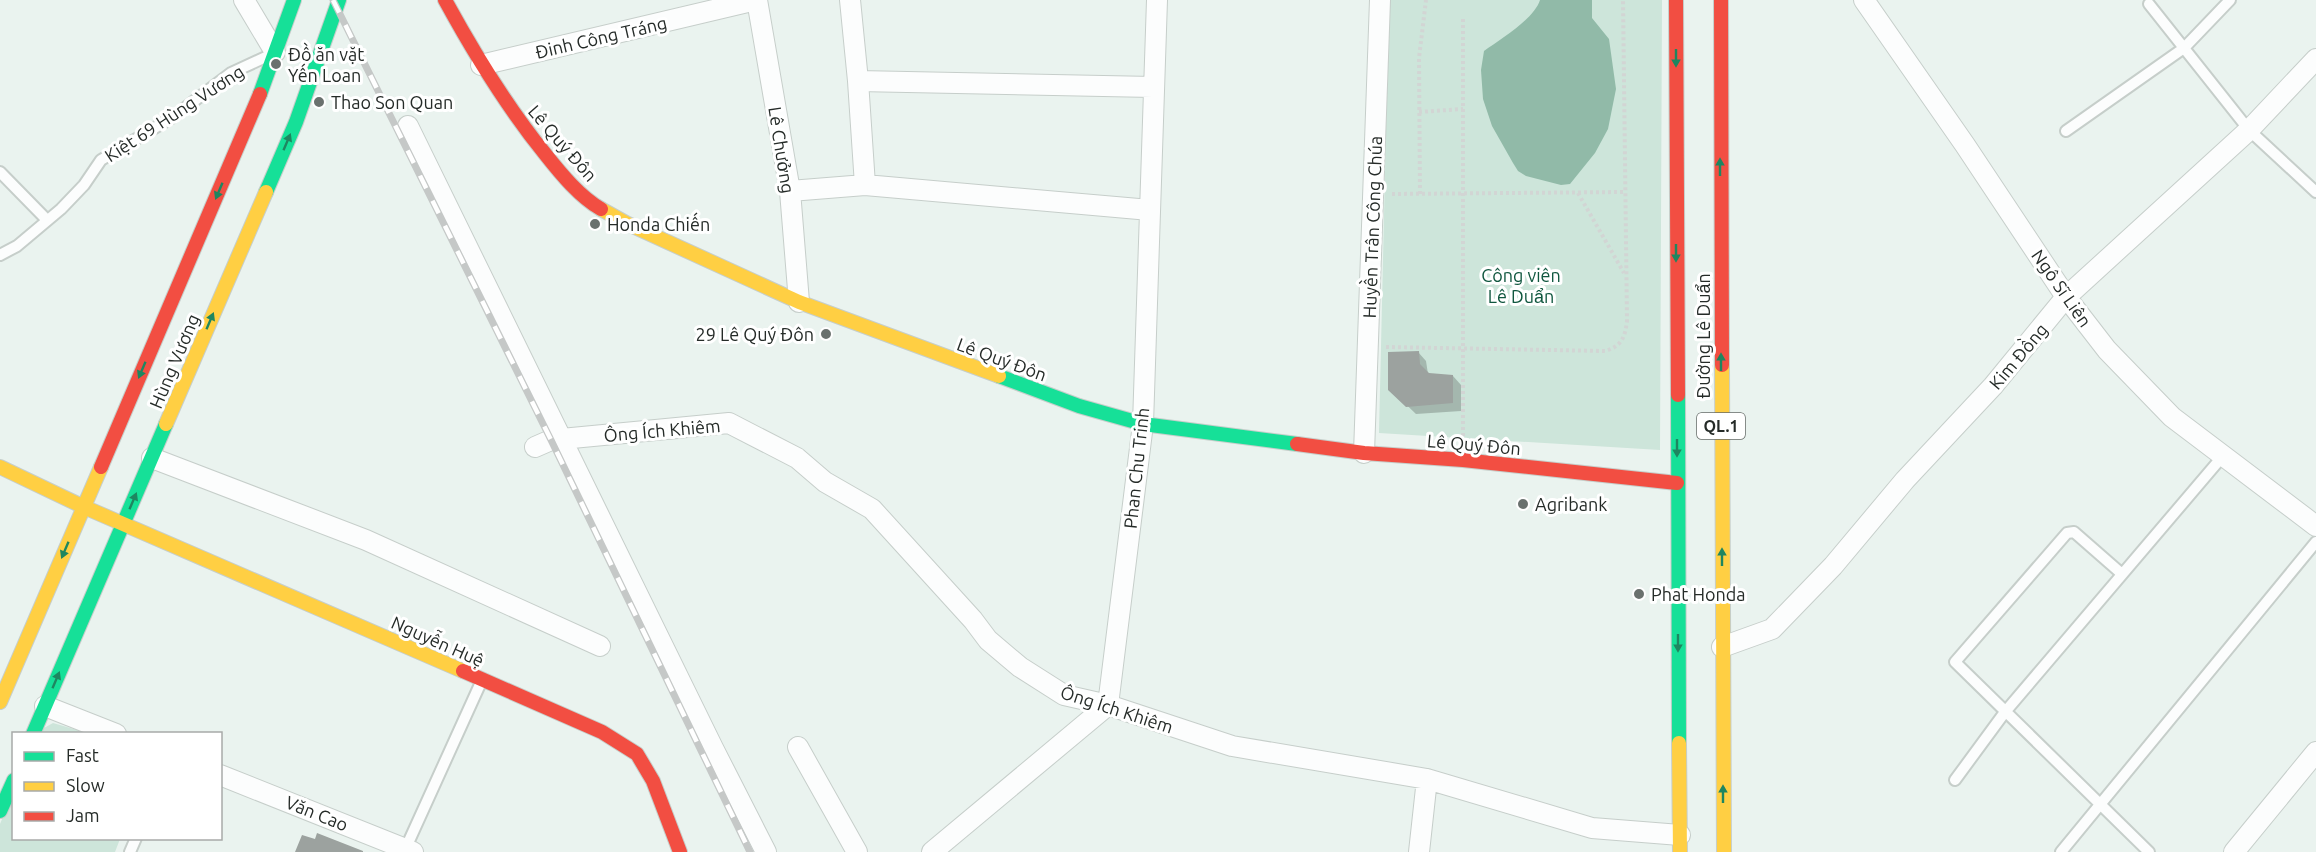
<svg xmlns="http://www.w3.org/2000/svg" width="2316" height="852" font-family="Ubuntu,sans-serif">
<rect width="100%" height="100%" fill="#eaf3ef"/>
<path fill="#cde5da" d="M1389 0H1662L1660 450 1379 433Z
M53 723 91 734H40L44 728Z
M13 793 14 838 120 839 115 852H0V824Z"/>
<path fill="#91baa8" d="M1540 0H1592V18L1609 39 1616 89 1608 129 1595 153 1570 184 1561 185 1526 176 1518 171 1513 163 1492 126 1483 99 1481 70 1484 51C1501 39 1534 19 1540 0Z"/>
<path fill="#0003" d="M1418 352 1426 361 1428 374 1453 376 1461 385V411L1416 414 1390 389Z"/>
<path fill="#9ca29f" d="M1419 351 1420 364 1429 373 1453 375V403L1406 407 1388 390V352Z
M317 833 363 851V852H295L302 835 315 839Z"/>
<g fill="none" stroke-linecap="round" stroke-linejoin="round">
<g stroke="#c6ceca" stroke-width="14">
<path id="lane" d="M2149 4 2249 130 2316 192
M2066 131 2184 48 2230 0
M0 172 47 220
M0 255 17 246 61 209 84 185 101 160 173 117 231 73 270 55
M2122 574 2074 532 2067 533 1955 662 2149 852
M1955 780 2005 712 2222 457
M130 852 136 838
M404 852 482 680
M2061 852 2316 542"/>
</g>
<g stroke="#c6ceca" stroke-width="22">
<path id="street" d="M244 0 275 52
M757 0 790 191 799 302
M850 0 858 81 865 185
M1864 0 1965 145 2066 297 2107 350 2172 417 2316 526
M481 65 756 0
M858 81 1153 87
M408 126 713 748 766 852
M790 191 865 185 1150 210
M535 447 551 440 729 423 797 458 825 482 872 509 973 620 988 640 1020 667 1064 695 1108 705 1232 746 1427 779 1592 828 1680 835
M1364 453 1380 0
M152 458 366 540 600 646
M1722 647 1772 629 1833 566 1905 480 1993 386 2066 297 2249 130 2316 59
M45 706 116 734
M798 747 857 852
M220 775 413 852
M932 852 1108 705 1143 424 1157 0
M1419 852 1427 779
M2234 852 2316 752"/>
</g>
<g stroke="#c6ceca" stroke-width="16">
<path id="fast" d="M260 94 294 0
M266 192 296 122 339 0
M999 376 1079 406 1143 424 1297 444
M1678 395 1679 743
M33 734 166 424
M0 811 14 780"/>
</g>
<g stroke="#c6ceca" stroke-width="16">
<path id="slow" d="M601 209 626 223 799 302 999 376
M1722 365 1724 852
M166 424 266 192
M0 467 84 507 463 671
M0 702 101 467
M1679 743 1680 852"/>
</g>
<g stroke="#c6ceca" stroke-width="16">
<path id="jam" d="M445 0C475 55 506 106 546 155 561 174 580 197 601 209
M1676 0 1678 395
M1721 0 1722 365
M1297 444 1364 453 1463 460 1677 483
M101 467 260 94
M463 671 602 732 637 754 653 781 680 852"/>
</g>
<path stroke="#d2d5d4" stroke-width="4" stroke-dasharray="3 3" stroke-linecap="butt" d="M1463 19V439
M1419 112 1463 109
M1578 193 1624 273
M1392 194 1625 192
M1420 194 1419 58 1426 0
M1386 347 1605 351C1622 346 1625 337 1627 321L1623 0"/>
<use href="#lane" stroke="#fcfdfd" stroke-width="10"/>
<use href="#street" stroke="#fcfdfd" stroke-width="20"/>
<use href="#fast" stroke="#16e098" stroke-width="14"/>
<use href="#slow" stroke="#ffcf43" stroke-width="14"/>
<use href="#jam" stroke="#f24e42" stroke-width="14"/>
<g stroke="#c5c8c7" stroke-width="7">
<path id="rail" d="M333 0 551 440 750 852"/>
</g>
<use href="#rail" stroke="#fff" stroke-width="4.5" stroke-dasharray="14" stroke-linecap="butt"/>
</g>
<defs><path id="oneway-solid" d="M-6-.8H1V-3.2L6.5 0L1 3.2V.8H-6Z" transform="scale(1.5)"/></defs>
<g fill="#1e8660">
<use href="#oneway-solid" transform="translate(1676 58) rotate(90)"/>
<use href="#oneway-solid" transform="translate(287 142) rotate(-67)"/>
<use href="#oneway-solid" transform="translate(1720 167) rotate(-90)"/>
<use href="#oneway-solid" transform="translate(219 191) rotate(113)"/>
<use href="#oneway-solid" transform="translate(1676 253) rotate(90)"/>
<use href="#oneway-solid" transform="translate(210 321) rotate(-67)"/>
<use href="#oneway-solid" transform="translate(1721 362) rotate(-90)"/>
<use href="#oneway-solid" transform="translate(142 370) rotate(113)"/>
<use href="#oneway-solid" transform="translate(1677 448) rotate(90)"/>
<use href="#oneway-solid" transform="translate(133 501) rotate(-67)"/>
<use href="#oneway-solid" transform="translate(65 550) rotate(113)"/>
<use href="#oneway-solid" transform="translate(1722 557) rotate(-90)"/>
<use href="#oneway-solid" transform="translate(1678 643) rotate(90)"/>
<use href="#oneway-solid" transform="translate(56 680) rotate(-67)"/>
<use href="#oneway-solid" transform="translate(1723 794) rotate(-90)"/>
</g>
<g fill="#6a716e" stroke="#fff" stroke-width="2">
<circle cx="276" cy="64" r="6"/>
<circle cx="319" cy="102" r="6"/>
<circle cx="595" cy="224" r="6"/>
<circle cx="826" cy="334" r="6"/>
<circle cx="1523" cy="504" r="6"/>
<circle cx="1639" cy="594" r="6"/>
</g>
<g text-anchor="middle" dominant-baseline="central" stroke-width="6" stroke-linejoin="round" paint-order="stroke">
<rect fill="#fff" stroke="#666b68" stroke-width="1.5" x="1697" y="413" width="48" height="26" rx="4.5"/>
<g font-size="16" font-weight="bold" fill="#252b28">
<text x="1721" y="426">QL.1</text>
</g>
<g font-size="18" fill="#252b28" stroke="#fff">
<text transform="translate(601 37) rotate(-13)">Đinh Công Tráng</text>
<text transform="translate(174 113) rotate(-33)">Kiệt 69 Hùng Vương</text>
<text transform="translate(563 143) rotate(49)">Lê Quý Đôn</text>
<text transform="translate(782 150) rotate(81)">Lê Chưởng</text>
<text transform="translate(1372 227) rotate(-88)">Huyền Trân Công Chúa</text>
<text transform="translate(2062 288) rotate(55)">Ngô Sĩ Liên</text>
<text transform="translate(1703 336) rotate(-90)">Đường Lê Duẩn</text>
<text transform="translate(2018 356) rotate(-50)">Kim Đồng</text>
<text transform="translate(1002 359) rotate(20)">Lê Quý Đôn</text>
<text transform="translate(174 361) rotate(-67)">Hùng Vương</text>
<text transform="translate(662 430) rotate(-5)">Ông Ích Khiêm</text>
<text transform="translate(1474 444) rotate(5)">Lê Quý Đôn</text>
<text transform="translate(1136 468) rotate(-84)">Phan Chu Trinh</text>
<text transform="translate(438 641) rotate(24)">Nguyễn Huệ</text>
<text transform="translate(1117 709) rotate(18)">Ông Ích Khiêm</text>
<text transform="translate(317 813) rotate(22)">Văn Cao</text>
</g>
<g font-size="18" fill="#252b28" stroke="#fff" text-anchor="start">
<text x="288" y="54">Đồ ăn vặt<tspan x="288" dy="21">Yến Loan</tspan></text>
<text x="331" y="102">Thao Son Quan</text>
<text x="607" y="224">Honda Chiến</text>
<text x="814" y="334" text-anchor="end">29 Lê Quý Đôn</text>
<text x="1535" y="504">Agribank</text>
<text x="1651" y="594">Phat Honda</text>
</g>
<g font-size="18" fill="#10573f" stroke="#fff">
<text x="1521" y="275">Công viên<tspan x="1521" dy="21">Lê Duẩn</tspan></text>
</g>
</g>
<rect x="12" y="732" width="210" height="108" fill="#ffffff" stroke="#a8aaa9" stroke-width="1.5"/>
<rect x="24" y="752" width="30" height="9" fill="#16e098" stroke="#a8aaa9" stroke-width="1.5"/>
<text x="66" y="762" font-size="18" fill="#252b28">Fast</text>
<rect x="24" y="782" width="30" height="9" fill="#ffcf43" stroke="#a8aaa9" stroke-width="1.5"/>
<text x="66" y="792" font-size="18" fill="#252b28">Slow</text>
<rect x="24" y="812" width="30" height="9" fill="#f24e42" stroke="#a8aaa9" stroke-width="1.5"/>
<text x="66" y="822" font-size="18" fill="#252b28">Jam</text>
</svg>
